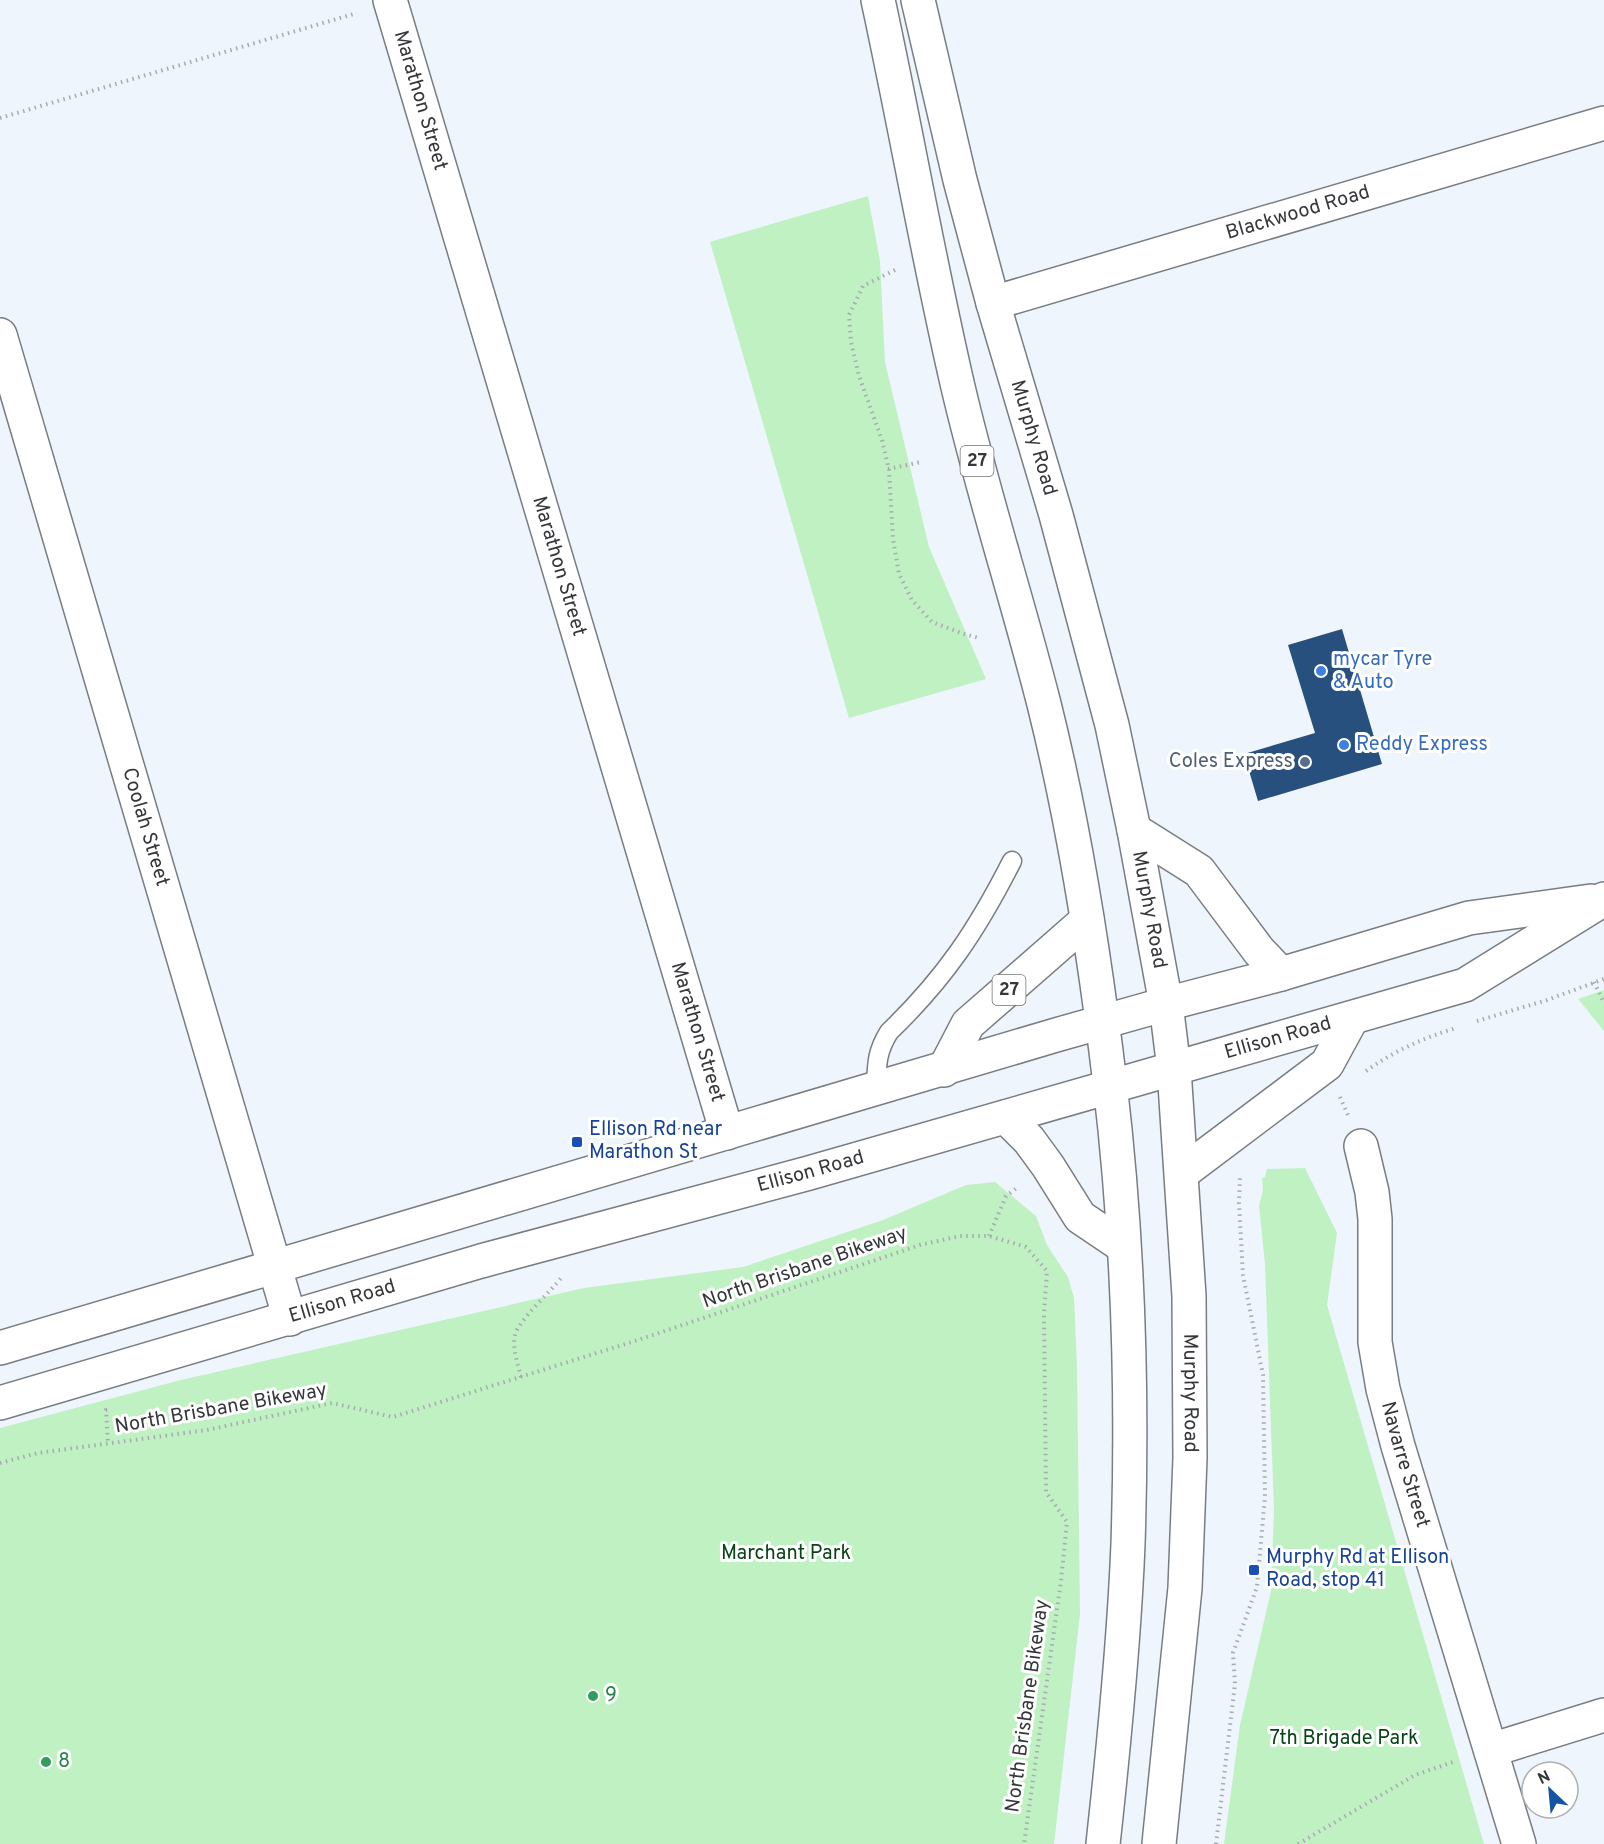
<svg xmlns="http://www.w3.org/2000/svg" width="1604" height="1844" font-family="Overpass,sans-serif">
<rect width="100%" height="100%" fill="#eff5fc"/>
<path fill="#c0f1c3" d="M868 196 880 261 885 362 929 547 986 679 849 718 710 242Z
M1604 990V1031L1578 999Z
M1305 1168 1337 1233 1327 1305 1484 1844H1224L1240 1725 1271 1591 1274 1511 1265 1264 1259 1206 1263 1190 1262 1178 1265 1177 1267 1169Z
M995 1182 1036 1216 1047 1245 1068 1277 1074 1298 1077 1366 1080 1614 1054 1844H0V1428L181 1380 584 1288 743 1267 883 1220 966 1185Z"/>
<path fill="#28507e" d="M1342 629 1382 764 1258 801 1244 754 1315 733 1288 645Z"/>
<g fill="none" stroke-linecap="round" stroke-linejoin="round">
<g stroke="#787d83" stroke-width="21">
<path id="lane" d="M876 1089C877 1065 876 1053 889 1032 945 978 977 930 1012 861"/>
</g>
<g stroke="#787d83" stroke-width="36">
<g id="street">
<path id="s1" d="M390 0 727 1133"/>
<path id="s2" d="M993 303 1604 123"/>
<path id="s3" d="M0 335 290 1319"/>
<path id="s4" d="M1361 1146 1372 1192 1375 1219V1342L1383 1389 1398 1446 1519 1844"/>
<path d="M1491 1750 1604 1715"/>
</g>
</g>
<g stroke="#787d83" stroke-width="36">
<g id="secondary">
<path d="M0 1348 1056 1035 1166 1004 1281 974 1469 918 1591 901"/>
<path id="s5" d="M0 1403 481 1261 809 1173 1465 985 1604 899"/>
</g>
</g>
<g stroke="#787d83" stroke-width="36">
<g id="primary">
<path d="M878 0C906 129 928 258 958 387 983 494 1017 598 1044 704 1075 828 1095 957 1110 1084 1128 1236 1133 1391 1128 1544 1124 1645 1114 1744 1103 1844"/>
<path id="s6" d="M918 0 960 180 993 303 1056 515 1112 725 1134 830 1166 1004 1174 1069 1189 1296 1190 1458 1185 1588 1159 1844"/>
<path d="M1134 830 1199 871 1259 951 1281 974"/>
<path d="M944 1070 968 1024 1087 920"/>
<path d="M1006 1117 1029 1140 1048 1166 1080 1217 1123 1246"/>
<path d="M1182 1173 1327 1064 1352 1018"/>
</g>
</g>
<path stroke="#a7abb1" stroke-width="4" stroke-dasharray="1.5 4.5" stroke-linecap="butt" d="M0 118 357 13
M895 270 863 286 849 315 851 342 859 376 882 440 889 470 893 539 899 574 912 600 932 622 964 634 979 638
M888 469 921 462
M1594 982 1604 1003
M1477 1021 1547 1000 1604 979
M1366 1071C1394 1051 1423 1038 1456 1028
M1340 1097 1348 1115
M989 1236 1006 1196 1018 1187
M521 1377C518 1364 512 1349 515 1335 518 1321 552 1290 562 1277
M107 1410H106L108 1444
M0 1463 38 1453 207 1430 332 1403 393 1417 638 1340 920 1245 960 1236H989L1026 1247 1047 1271 1044 1314 1046 1492 1067 1522 1061 1581 1024 1844
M1216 1844 1235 1684 1233 1653 1257 1587 1265 1496 1263 1375 1243 1275 1239 1203 1240 1175
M1298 1844 1415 1775 1456 1761"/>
<use href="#lane" stroke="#fff" stroke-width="18"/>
<use href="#street" stroke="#fff" stroke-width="33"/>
<use href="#secondary" stroke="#fff" stroke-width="33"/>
<use href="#primary" stroke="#fff" stroke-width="33"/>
</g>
<g fill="#3f7fe0" stroke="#fff" stroke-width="2">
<circle cx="1321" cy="671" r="6"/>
<circle cx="1344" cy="745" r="6"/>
</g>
<circle fill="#5c6f8a" stroke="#fff" stroke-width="2" cx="1305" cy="762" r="6"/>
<g fill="#1a4fb4" stroke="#fff" stroke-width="2">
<rect x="571" y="1136" width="12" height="12" rx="3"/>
<rect x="1248" y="1564" width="12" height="12" rx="3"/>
</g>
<g fill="#2e9e5b" stroke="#fff" stroke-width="2">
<circle cx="593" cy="1696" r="6"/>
<circle cx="46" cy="1762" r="6"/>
</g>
<g text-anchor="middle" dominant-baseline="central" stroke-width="6" stroke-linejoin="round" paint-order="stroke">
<g fill="#fff" stroke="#727375" stroke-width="1.5">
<rect x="960.5" y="446" width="33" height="30" rx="4.5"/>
<rect x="992.5" y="975" width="33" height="30" rx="4.5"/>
</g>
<g font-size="18" font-weight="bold" fill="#35373a">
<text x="977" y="461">27</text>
<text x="1009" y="990">27</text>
</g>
<g font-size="20" fill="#35373a" stroke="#fff">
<text stroke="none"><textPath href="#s1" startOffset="105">Marathon Street</textPath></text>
<text stroke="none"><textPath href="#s2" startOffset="318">Blackwood Road</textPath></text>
<text stroke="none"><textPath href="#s6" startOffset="453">Murphy Road</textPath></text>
<text stroke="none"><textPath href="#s1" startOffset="591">Marathon Street</textPath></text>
<text stroke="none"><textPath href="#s3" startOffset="513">Coolah Street</textPath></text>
<text stroke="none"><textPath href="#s6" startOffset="939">Murphy Road</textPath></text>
<text stroke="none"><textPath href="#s1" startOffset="1077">Marathon Street</textPath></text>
<text stroke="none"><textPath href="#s5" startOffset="1329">Ellison Road</textPath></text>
<text stroke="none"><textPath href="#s5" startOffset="843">Ellison Road</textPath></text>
<text transform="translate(805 1268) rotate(-19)">North Brisbane Bikeway</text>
<text stroke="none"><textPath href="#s5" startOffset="357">Ellison Road</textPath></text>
<text stroke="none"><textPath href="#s6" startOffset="1425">Murphy Road</textPath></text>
<text transform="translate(221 1409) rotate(-10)">North Brisbane Bikeway</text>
<text stroke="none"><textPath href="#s4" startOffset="324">Navarre Street</textPath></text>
<text transform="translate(1028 1706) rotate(-82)">North Brisbane Bikeway</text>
</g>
<g font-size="20" fill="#366cbe" stroke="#fff" text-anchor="start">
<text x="1333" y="660">mycar Tyre<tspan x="1333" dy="23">&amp; Auto</tspan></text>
<text x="1356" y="745">Reddy Express</text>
</g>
<g font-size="20" fill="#4e5e75" stroke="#fff" text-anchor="end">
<text x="1293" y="762">Coles Express</text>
</g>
<g font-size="20" fill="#164399" stroke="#fff" text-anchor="start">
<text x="589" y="1130">Ellison Rd near<tspan x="589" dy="23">Marathon St</tspan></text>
<text x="1266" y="1558">Murphy Rd at Ellison<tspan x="1266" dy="23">Road, stop 41</tspan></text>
</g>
<g font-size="20" fill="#094417" stroke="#fff">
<text x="786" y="1554">Marchant Park</text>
<text x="1344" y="1739">7th Brigade Park</text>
</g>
<g font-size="20" fill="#27864d" stroke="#fff" text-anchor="start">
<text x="605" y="1696">9</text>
<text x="58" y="1762">8</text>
</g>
</g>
<g transform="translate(1550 1790) rotate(334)"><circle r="28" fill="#ffffff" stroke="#aeafb0" stroke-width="1.5"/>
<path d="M0-4.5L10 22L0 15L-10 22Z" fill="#1553a4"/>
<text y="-9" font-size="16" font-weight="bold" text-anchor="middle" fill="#35373a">N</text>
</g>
</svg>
